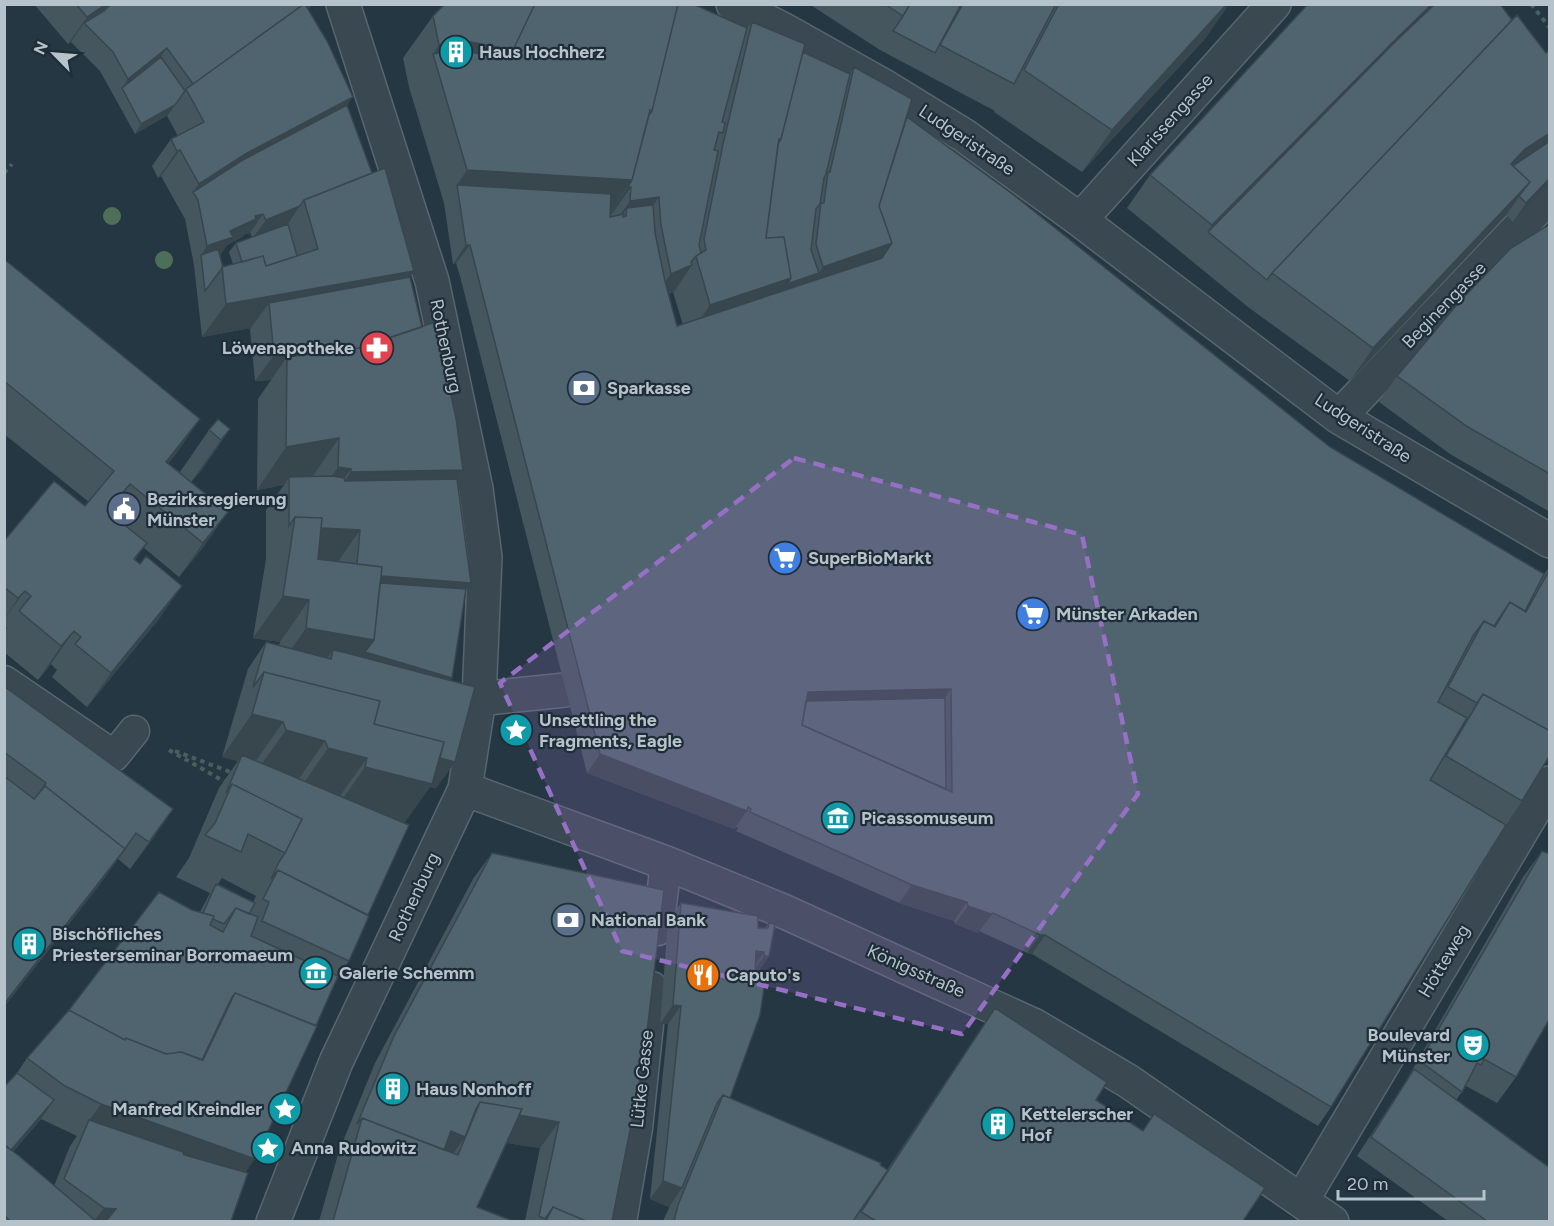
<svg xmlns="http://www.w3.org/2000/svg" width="1554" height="1226" font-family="Figtree,sans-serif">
<rect width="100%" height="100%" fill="#253742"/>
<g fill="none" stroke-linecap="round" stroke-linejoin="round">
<g stroke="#57666f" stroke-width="33">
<path id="lane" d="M4 681 114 756 134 731
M658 930 666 863
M621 1222 637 1128 652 987"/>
</g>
<g stroke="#57666f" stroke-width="36">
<path id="street" d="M733 4 784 30 887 88 965 136 1080 220 1339 417 1550 541
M1080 220 1274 4
M1339 417 1550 195
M479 699 565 690
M465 789 666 863 783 911 1035 1026 1128 1081 1332 1222
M1302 1200 1550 783
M273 1222 336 1062 465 789 479 699 485 557 476 489 432 281 343 4"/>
</g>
<path stroke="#47605e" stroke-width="4" stroke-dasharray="4.5 4.5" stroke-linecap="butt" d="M1531 4 1550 28
M4 173 12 164
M169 750 227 783
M175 751 233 773"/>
<use href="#lane" stroke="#394851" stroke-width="30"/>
<use href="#street" stroke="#394851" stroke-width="33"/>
</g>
<g fill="#4d6f5a">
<circle cx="112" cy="216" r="9"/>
<circle cx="164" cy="260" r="9"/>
</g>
<path fill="#45565f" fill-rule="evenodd" d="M34 4H312L308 10 347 105 410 277 422 327 463 470 457 479 466 589 451 680 455 762 436 788 430 787 404 823 349 961 336 979 245 1173 231 1221H4V1087L17 1073 27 1058 192 910 200 912 210 893 176 877 189 858 219 788 238 761 222 757 248 669 266 642 279 645 280 642 253 638 266 559V510L284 485 257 490 258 399 271 380 255 381 250 329 251 328 202 337 194 265 185 219 161 176 158 178 152 166 171 139 178 136 167 116 168 115 135 134 100 71 71 42 68 44ZM250 233 252 237 236 243 229 252 233 264 223 267 219 256 227 245 242 237 245 234ZM222 878 256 896 253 902 218 884ZM41 1119 77 1136 70 1146 54 1186 13 1152Z
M809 4H1229L1204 40 1082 172 994 112 995 111 880 50Z
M433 16 747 28 752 22 803 52 850 74 854 67 907 117 1330 447 1544 574 1550 567V755L1522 801 1506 825 1331 1107 1318 1126 1032 954 1027 953 979 931 978 933 955 924 954 921 899 903 736 831 738 828 736 827 734 829 587 773 460 276 456 263 453 264 444 203 409 87 403 58ZM673 292 683 325 677 326 669 294Z
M1512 20 1546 53 1550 50V182L1513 222 1506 215 1350 381 1248 307 1127 208 1150 175Z
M1550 224V512L1450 454 1379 402 1397 376Z
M4 259 200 419 168 463 180 472 209 430 230 429 201 471 191 482 205 545 179 577 143 547 135 560 159 619 87 707 52 677 57 670 51 664 38 680 4 652V631L7 628 4 626V541L85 506 89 502 4 434Z
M4 688 155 836 130 869 118 859 100 884 4 1007Z
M1542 851 1548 854 1550 852V1018L1516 1077 1497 1103 1466 1086 1456 1100 1550 1221H1448L1357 1156 1406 1081 1523 877Z
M492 853 612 1221H525L540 1148 507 1143 477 1207 513 1221H319L339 1151 375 1063 473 879Z
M681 903 758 928H765L769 923V956L756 975H755V977L759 978 761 975 730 1098 880 1165 887 1170 972 1042 995 1008 1096 1100 1243 1221H663L670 1206 669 1207 650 1199 668 1024H660L668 921Z"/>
<path fill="#38464e" d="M106 4H119L84 23 71 42 68 44 87 17Z
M308 4H312L303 18 195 88Z
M1227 4H1229L1204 40 1082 172 1112 130Z
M1432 4H1450L1208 232 1212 225 1400 35Z
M460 40 513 50 483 92 433 54 439 45Z
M167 48 154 67 122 88 128 79Z
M353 97 334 124 193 192 199 184 247 153Z
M175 105 168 115 135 134 141 124Z
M1550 133V151L1504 181 1511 164 1525 149Z
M180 150 161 176 158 178 177 151Z
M467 170 632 180 609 214 457 185Z
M1550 178V182L1513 222 1526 203Z
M1530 182 1506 215 1350 381 1373 348Z
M628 187H631L612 214H609Z
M659 197 640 224 626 216 627 208 614 227 611 228 630 201Z
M300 206 287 225 252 239 266 220Z
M263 214 250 233 245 234 242 237 227 245 220 256 201 255 207 246 230 231 255 216Z
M892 243 868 277 687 339 710 305 791 278 819 273 823 267Z
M466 245H470L456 263 453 264Z
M692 265 674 292 652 300 671 274Z
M414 271 391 304 269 303 251 328 202 337 226 304Z
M345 348 326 374 287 357 271 380 255 381 274 355Z
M200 419 177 453 143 495 166 462Z
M230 429 201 471 191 482 221 440Z
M339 438 310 480 289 477 284 485 257 490 286 447Z
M338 467 351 469 321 511 309 509Z
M463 470 434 512 322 514 351 472Z
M130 484 107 517V511Z
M228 512 205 545 179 577 203 543Z
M294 526 360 530 337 563 288 560Z
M356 574 471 583 447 616Z
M182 586 159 619 87 707 111 673Z
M25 591 4 619 18 598Z
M283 596 309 600 280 642 253 638Z
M306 628 374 640 452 678 434 705 331 659 333 650 314 677 277 670Z
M74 631 51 664 38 680 61 646Z
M951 689 938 708 800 711 808 692Z
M252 714 283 722 253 765 242 755 238 761 222 757Z
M286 730 325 741 296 783 256 772Z
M364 740 455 762 436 788 430 787 402 826 335 810 365 767 367 758 337 800 299 790 328 748Z
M600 754 747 811 734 829 587 773Z
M173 809 155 836 130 869 149 842Z
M136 833 100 884 102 882 4 1007V1004Z
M912 885 967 902 954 921 899 903Z
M968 906 993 913 978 933 955 924Z
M1040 935H1045L1032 954 1027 953Z
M756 951 764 952 751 971Z
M764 956H769L756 975H751Z
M673 1005 681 1006 668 1024H660Z
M54 1100 41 1119 4 1162 11 1150Z
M101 1104 255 1159 232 1192 87 1124Z
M478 1109 559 1122 540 1148 466 1137Z
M451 1131 465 1137 446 1164 439 1161Z
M663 1181 682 1188 669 1207 650 1199Z
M104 1208 116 1209 107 1221H94Z"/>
<path fill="#50646f" stroke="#38464e" stroke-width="1.5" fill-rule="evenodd" d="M76 4H106L87 17Z
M111 4H304L193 84 167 48 128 79 113 52 84 23 104 11Z
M304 4H305L327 41 353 97 247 153 199 184 180 150 177 151 171 139 204 122 186 89Z
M445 4H535L513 50 460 40 439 45 433 16Z
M535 4H678L652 111 650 110 632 180 467 170 433 54 454 49 507 59 513 50Z
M678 4H693L747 28 722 122 725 123 723 133 719 132 714 150 718 151 699 245 701 253 696 256 691 262 692 265 671 274 661 225 659 197 630 201 631 187H628L632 180 649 115 652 111Z
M885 4H910L903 16Z
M910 4H961L935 53 893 31 903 16Z
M963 4H1056L1014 84 940 45Z
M1059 4H1227L1112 130 1024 70Z
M1308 4H1432L1400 35 1212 225 1150 175Z
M1435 4H1500L1512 20 1272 273 1267 280 1208 232 1395 42Z
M1517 15 1546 53 1550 50V133L1525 149 1511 164 1530 182 1373 348 1272 273Z
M752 22 805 44 781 139H779L766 238 784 237 791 278 710 305 696 256 706 250 704 239 723 144Z
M803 52 850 74 826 174 824 178 820 204 816 209 811 250 819 273 787 284 791 278 784 237 766 238 778 144 781 139Z
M161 57 185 91 175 105 141 124 122 88Z
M854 67 912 99 879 206 892 243 823 267 816 244 821 203H824L828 172H830Z
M347 105 372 173 304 200 300 206 266 220 263 214 255 216 256 219 230 231 233 237 207 246 198 200 193 192 241 161Z
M907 117 1015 196 1330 447 1544 574 1525 611 1510 602 1494 626 1484 621 1473 636 1438 702 1467 718 1430 780 1506 825 1331 1107 1045 935H1040L993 913 991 914 968 906 967 902 912 885 750 812 751 809 748 807 747 811 600 754 473 257 470 245H466L457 185 611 194 610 217 624 214 623 217 626 216 627 208 653 205 655 233 665 281 677 326 882 258 892 243 879 206ZM951 689 952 792 802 725 808 692Z
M1550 141V178L1526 203 1519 196 1530 182 1513 166Z
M385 168 414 271 226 304 222 267 263 256 266 266 318 249 304 200Z
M288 224 297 256 266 266 263 256 242 262 236 243Z
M1550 224V474L1468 427 1397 376 1460 301 1511 248Z
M218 249 223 267 205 291 201 255Z
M4 259 200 419 166 462 228 512 203 543 130 484 107 511 147 543 134 559 140 564 146 556 182 586 111 673 75 644 81 637 74 631 61 646 19 611 31 596 25 591 18 598 4 587V541L54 481 85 506 114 471 4 381Z
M410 277 422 327 359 348 345 350V348L274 355 269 303Z
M435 322 456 418 463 470 351 472V469L338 467 339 438 286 447 287 357 359 348Z
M218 419 230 429 221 440 209 430Z
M332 476 344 478 345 481 457 479 471 583 381 576 382 567 357 564 360 530 321 528 322 518 295 517 289 526V477Z
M295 517 322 518 318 559 382 567 374 640 306 628 309 600 283 596Z
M1550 569V731L1483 694 1477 703 1448 687 1484 621 1495 627 1510 602 1526 612Z
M380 583 466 589 452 678 365 652 374 640Z
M266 642 331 659 333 650 343 652 475 687 455 762 440 758 444 742 374 724 380 701 264 672 253 687Z
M264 672 380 701 374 724 444 742 432 784 365 767 367 758 328 748 325 741 286 730 283 722 252 714Z
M5 687 173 809 149 842 136 833 119 857 125 849 45 786 43 788 46 783 4 752Z
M1483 694 1550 731V755L1522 801 1446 756Z
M945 698 946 789 802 725 806 701Z
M242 755 409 825 368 915 278 870 271 879 279 862 285 853 302 819 232 784 226 793Z
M4 776 34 799 45 786 125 849 4 1004Z
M232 784 302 819 285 853 248 834 241 852 205 835 215 823Z
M1542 851 1550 854V1018L1516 1077 1484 1059 1481 1065 1477 1063 1462 1092 1420 1061Z
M492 853 664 890 643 1065 612 1221H586L553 1207 545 1219 539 1216 559 1122 519 1115 522 1109 480 1102 476 1109 465 1137 451 1131 444 1150 362 1118 357 1124 394 1036Z
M278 870 369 916 349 961 262 921 269 902 263 899Z
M216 884 255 903 249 914 236 908 224 924 213 919 214 916 203 913Z
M159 892 192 910 214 916 210 925 223 932 236 908 258 917 251 936 338 976 316 1026 235 993 231 999 202 1060 181 1052 166 1054 126 1038 125 1040 69 1010Z
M681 903 758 916V928H768L769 923 775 924 769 956H764V952L756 951 755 977 760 978 761 975H766L760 1015 730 1098 723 1095 717 1103 682 1188 663 1181 681 1006 673 1005Z
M235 993 317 1026 255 1159 101 1104 65 1086 27 1058 69 1010 125 1040 126 1038 166 1054 181 1052 203 1060Z
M995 1008 1107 1082 1096 1100 1143 1131 1154 1114 1265 1188 1243 1221H876L861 1212Z
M1414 1069 1550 1168V1221H1487L1371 1137Z
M17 1073 54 1100 11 1150 4 1144V1087Z
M723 1095 881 1163 880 1165 888 1170 853 1221H674L678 1205Z
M480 1102 522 1109 477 1207 513 1221H333L362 1118 458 1155Z
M89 1120 183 1152 184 1155 248 1173 231 1221H106L116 1209 104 1208 64 1179Z
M4 1145 18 1155 96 1221H10L4 1215Z
M553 1207 586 1221H546Z"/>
<path fill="#9670c4" fill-opacity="0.2" stroke="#9670c4" stroke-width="4.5" stroke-dasharray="12 8" stroke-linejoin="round" d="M794 458 1082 535 1138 794 962 1034 622 951 500 683Z"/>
<defs>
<g id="building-disc" transform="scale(1.725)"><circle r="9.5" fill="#0f9aa8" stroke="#1e2d37"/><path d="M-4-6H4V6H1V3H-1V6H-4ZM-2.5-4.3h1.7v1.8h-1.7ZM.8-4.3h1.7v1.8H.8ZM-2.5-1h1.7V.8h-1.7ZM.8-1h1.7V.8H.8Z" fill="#fff"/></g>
<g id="pharmacy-disc" transform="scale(1.725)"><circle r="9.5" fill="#e0444e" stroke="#1e2d37"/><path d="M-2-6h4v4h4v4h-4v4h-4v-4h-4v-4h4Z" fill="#fff"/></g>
<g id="bank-disc" transform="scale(1.725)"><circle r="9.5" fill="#5c6f8a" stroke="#1e2d37"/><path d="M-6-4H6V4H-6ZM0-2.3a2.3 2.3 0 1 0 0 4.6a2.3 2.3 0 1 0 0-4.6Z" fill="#fff"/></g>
<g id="civic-disc" transform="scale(1.725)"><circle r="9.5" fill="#5c6f8a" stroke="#1e2d37"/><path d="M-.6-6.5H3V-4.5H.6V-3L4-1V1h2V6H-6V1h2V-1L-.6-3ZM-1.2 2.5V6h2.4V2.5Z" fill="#fff"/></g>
<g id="supermarket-disc" transform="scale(1.725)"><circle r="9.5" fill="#3f7fe0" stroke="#1e2d37"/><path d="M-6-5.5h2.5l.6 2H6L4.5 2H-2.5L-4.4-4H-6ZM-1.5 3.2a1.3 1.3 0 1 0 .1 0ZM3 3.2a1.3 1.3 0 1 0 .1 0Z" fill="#fff"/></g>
<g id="sight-disc" transform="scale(1.725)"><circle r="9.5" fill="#0f9aa8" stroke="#1e2d37"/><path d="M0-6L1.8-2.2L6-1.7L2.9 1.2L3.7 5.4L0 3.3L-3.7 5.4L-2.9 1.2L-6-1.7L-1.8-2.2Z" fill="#fff"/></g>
<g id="museum-disc" transform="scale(1.725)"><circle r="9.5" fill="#0f9aa8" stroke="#1e2d37"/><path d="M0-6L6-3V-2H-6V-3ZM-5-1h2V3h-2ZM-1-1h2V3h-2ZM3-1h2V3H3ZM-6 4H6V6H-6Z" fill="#fff"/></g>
<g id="restaurant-disc" transform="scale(1.725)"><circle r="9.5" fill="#e8710a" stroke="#1e2d37"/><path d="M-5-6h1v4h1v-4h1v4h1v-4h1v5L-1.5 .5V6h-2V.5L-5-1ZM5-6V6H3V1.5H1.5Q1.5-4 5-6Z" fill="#fff"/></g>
<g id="theatre-disc" transform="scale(1.725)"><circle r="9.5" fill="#0f9aa8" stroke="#1e2d37"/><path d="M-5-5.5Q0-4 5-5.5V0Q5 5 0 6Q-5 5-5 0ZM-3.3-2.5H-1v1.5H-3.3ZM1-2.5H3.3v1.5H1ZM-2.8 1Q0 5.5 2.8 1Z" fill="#fff"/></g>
</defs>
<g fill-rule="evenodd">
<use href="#building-disc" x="456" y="52"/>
<use href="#pharmacy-disc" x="377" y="348"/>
<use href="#bank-disc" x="584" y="388"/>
<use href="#civic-disc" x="124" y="509"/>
<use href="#supermarket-disc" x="785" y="558"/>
<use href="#supermarket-disc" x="1033" y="614"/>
<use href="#sight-disc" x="516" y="730"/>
<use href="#museum-disc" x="838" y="818"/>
<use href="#bank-disc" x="568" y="920"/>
<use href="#building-disc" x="29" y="944"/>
<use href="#museum-disc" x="316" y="973"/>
<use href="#restaurant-disc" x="703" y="975"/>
<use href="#theatre-disc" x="1473" y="1045"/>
<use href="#building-disc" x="393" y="1089"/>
<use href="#sight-disc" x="285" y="1109"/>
<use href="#building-disc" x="998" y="1124"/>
<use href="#sight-disc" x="268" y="1148"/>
</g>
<g text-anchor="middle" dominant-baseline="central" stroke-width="4.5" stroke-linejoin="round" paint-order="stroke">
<g font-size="18" font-weight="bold" fill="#b6c3cb" stroke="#1e2d37" text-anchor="start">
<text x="479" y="52">Haus Hochherz</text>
<text x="354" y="348" text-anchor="end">Löwenapotheke</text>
<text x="607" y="388">Sparkasse</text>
<text x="147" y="499">Bezirksregierung<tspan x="147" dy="21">Münster</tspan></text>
<text x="808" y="558">SuperBioMarkt</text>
<text x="1056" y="614">Münster Arkaden</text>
<text x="539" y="720">Unsettling the<tspan x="539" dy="21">Fragments, Eagle</tspan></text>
<text x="861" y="818">Picassomuseum</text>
<text x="591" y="920">National Bank</text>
<text x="52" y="934">Bischöfliches<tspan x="52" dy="21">Priesterseminar Borromaeum</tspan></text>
<text x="339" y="973">Galerie Schemm</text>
<text x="726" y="975">Caputo's</text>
<text x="1450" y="1035" text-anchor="end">Boulevard<tspan x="1450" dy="21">Münster</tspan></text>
<text x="416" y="1089">Haus Nonhoff</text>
<text x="262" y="1109" text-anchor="end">Manfred Kreindler</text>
<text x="1021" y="1114">Kettelerscher<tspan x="1021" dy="21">Hof</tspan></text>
<text x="291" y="1148">Anna Rudowitz</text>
</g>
<g font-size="18" fill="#b6c3cb" stroke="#1e2d37">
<text transform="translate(1170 120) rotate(-48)">Klarissengasse</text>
<text transform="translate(967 140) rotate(34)">Ludgeristraße</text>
<text transform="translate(1444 305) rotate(-46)">Beginengasse</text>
<text transform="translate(446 346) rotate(78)">Rothenburg</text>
<text transform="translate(1363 428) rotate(33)">Ludgeristraße</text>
<text transform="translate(414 897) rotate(-65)">Rothenburg</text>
<text transform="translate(1444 961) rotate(-59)">Hötteweg</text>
<text transform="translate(916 971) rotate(24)">Königsstraße</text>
<text transform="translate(642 1079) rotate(-84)">Lütke Gasse</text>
</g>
</g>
<rect width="1554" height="1226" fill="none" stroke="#b6c3cb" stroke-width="12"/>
<g transform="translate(54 54) rotate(295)" stroke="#1e2d37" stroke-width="4.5" paint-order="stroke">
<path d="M0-4.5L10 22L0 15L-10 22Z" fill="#b6c3cb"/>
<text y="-9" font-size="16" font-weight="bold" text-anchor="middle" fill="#b6c3cb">N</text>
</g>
<path d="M1338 1190v9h146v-9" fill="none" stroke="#b6c3cb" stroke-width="3"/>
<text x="1347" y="1190" font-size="18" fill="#b6c3cb" stroke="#1e2d37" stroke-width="4.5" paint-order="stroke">20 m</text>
</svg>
